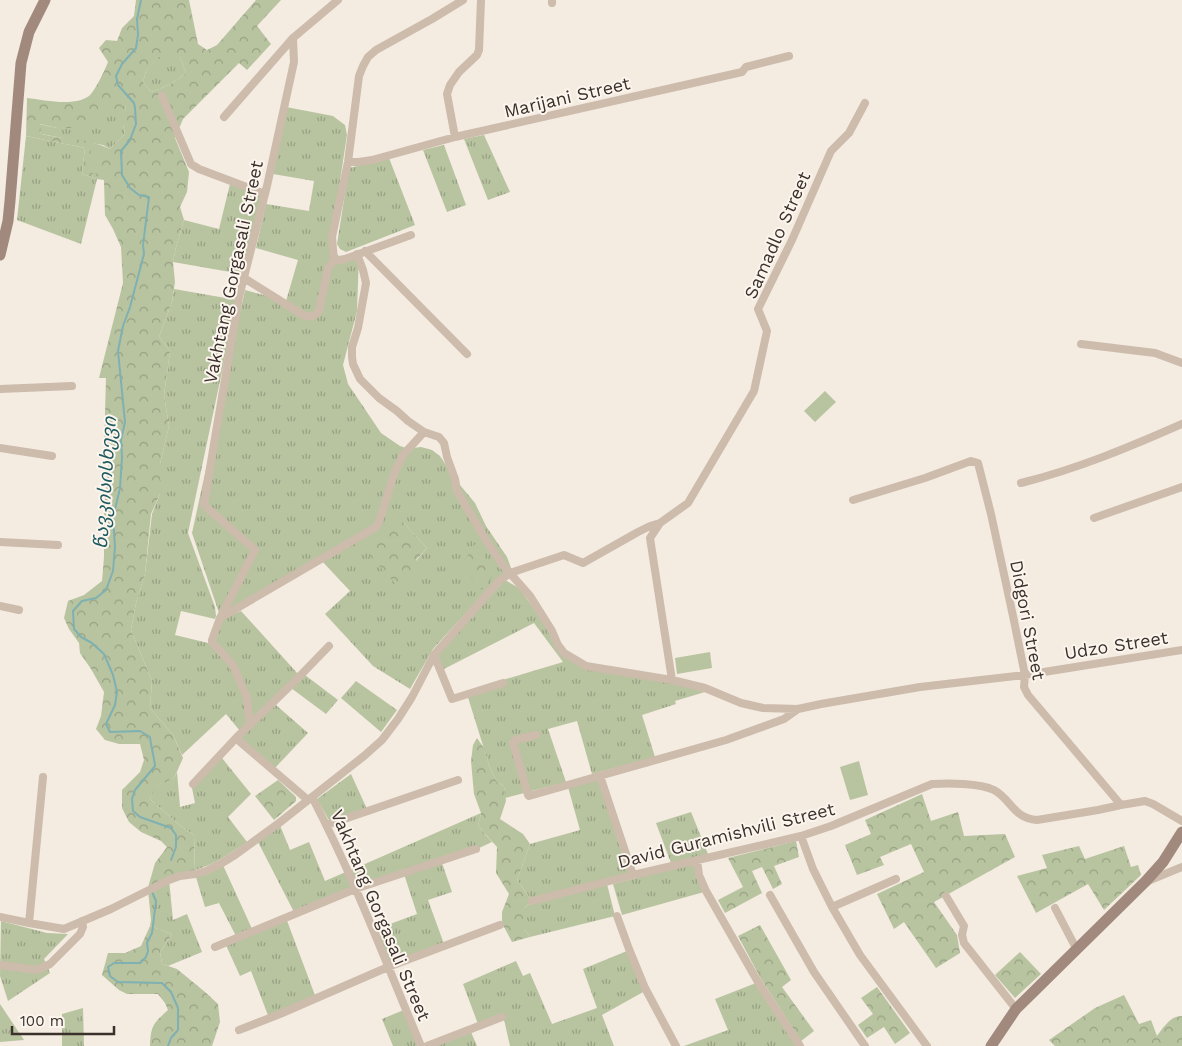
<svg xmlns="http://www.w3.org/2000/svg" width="1182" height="1046" font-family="'Work Sans','Noto Sans Georgian',sans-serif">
<defs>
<pattern id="grass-tufts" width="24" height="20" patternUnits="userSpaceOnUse" patternTransform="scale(1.25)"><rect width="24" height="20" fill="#b8c4a0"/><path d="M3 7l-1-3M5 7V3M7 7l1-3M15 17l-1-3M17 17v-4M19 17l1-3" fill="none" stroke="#97a083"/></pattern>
<pattern id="forest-crowns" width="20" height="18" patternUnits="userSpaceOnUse" patternTransform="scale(1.25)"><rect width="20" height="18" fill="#b8c4a0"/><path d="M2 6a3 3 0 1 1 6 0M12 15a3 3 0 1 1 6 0" fill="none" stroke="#97a083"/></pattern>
</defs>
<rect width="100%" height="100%" fill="#f4ebe1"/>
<path fill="url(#grass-tufts)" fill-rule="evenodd" d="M159 56 180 57 186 73C175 82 165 88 151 92L143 82 146 71Z
M125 104 126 112 123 124 125 134 110 149 103 145 41 134 39 124 57 128 104 114Z
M286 107 333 116 345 125 347 135 331 240C332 248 335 254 342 258L359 254 357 311 343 365 348 384 381 433 400 446 406 448 374 525 220 616 192 533 245 290 286 301 298 260 256 248 266 204 309 211 314 181 273 174Z
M484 135 510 192 488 200 464 139Z
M26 136 85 148 82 174 97 179 81 244 17 220Z
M444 145 466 205 447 212 423 150Z
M389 158 415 225 346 252 340 249 337 244 349 168Z
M230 184 262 195 242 274 173 262 176 247 184 220 219 229Z
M174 289 237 300 188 533 215 607 216 616 215 619 181 611 175 635 208 643 231 666 245 698 249 724 240 731 226 714 182 755 173 735 150 708 152 681 131 630 136 603 145 574 152 514 160 494V464L169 426 164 395 170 351 159 337 172 302Z
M421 447 432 450 440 456 455 479 475 503 486 526 507 557 511 568 496 580 433 649 410 689 373 666 325 614 350 591 321 560 377 528 397 473 405 456 412 448ZM403 522 427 548 416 561Z
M505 580 519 588 550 631 556 647 582 667 668 681 705 692 675 701 676 704 642 715 655 757 592 774 577 721 548 729 566 782 505 798 504 786 497 782 490 768 466 691 563 662 534 623 442 670 436 656Z
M241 611 298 674 252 720 249 698 214 640 222 619Z
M305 675 338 700 326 714 291 688Z
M356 681 397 710 381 732 341 698Z
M276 705 308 733 274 769 240 737Z
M222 758 251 794 228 817 247 842C229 854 216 864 195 870L194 835 178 824 150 799 154 788 174 778 177 772 180 807 195 803 192 788Z
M351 774 367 809 330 822 317 799Z
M599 779 630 873 530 898 517 880 530 844 580 830 568 787Z
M691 812 708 854 671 863 656 823Z
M481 813 478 826 492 842 477 849 356 886 349 871Z
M279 823 290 850 309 842 325 881 348 871 355 889 295 914 257 840Z
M222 863 253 931 286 918 316 998 269 1018 251 971 240 976 225 943 237 938 219 903 205 907 195 874Z
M442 863 452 892 428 900 444 944 389 964 374 930 417 914 404 874Z
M695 863 704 892 622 915 613 884Z
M169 880 173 920 187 914 202 952 168 966 162 964 160 952 172 934 150 926 151 920 148 890Z
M607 884 615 916 530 937 524 929V908L529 904Z
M1 921 47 933 68 934 44 959 50 973 8 1001 0 976Z
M627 951 645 991 602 1015 614 1046H510L503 1015 478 1024 463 984 516 961 523 976 530 973 552 1024 597 1008 583 969Z
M756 983 797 1046H684L728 1030 715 999Z
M0 1004 24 1040 0 1042Z
M83 1008 84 1046H62V1014Z
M406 1009 421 1046H393L382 1019Z
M471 1032 477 1046H434Z"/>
<path fill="url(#forest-crowns)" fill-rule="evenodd" d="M136 0H189L198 44 207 50 217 45 256 0H281L257 26 271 44 247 70 239 63 183 119 175 138 189 172 187 192 180 207 184 220 176 247 173 262 175 282 172 302 159 337 170 351 164 395 169 426 160 464V494L151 514 145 574 136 603 131 630 152 681 150 708 173 735 183 758 174 778 155 788 150 799 178 824 194 835 195 874 147 891 155 863 167 847 161 841 141 832 129 822 122 808V790L140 772 144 760 140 744H119L105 740 96 729 101 716 104 692 91 669 80 653 79 643 69 629 64 618 68 601 84 595 102 581 104 557V508L110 451 104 449 106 378H99L123 283 121 247 113 229 105 215 104 180 97 179 82 174 85 148 26 136 27 98C44 100 74 107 89 96 95 91 105 70 108 62L99 48 106 40 117 41 122 28 134 16ZM159 57H180L186 73C175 82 165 88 151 92L143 82 146 71ZM125 105 126 112 116 115 123 124 125 134 110 149C88 138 64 139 41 134L40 124 57 128H75Z
M403 522 427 548 416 560 420 566 400 589 362 547Z
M475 544 496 572 482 590 461 566Z
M477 738 484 748 490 768 497 782 504 786 506 801 500 819 523 834 530 844 517 880 532 901 524 908V929L530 937 512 942 502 923V912L509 894 496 873 497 847 478 826 481 813 474 794 471 761 473 745Z
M278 780 296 797V801L274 820 255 796Z
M922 794 931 821 958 812 964 836 1005 834 1015 857 934 902 957 935 960 953 936 968 904 922 894 929 877 894 924 872 911 844 880 857 884 865 857 875 845 845 871 834 865 820Z
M796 841 799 857 774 866 782 884 773 889 762 867 752 871 762 893 725 913 718 900 743 887 728 858Z
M1079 846 1085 859 1124 846 1131 867 1138 865 1141 875 1104 910 1088 884 1036 913 1017 876 1047 868 1042 855Z
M760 925 791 980 782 987 814 1031 801 1041 761 979 738 936Z
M150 926 172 934 160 952 162 964 177 969 205 992 218 1004 220 1022 212 1046H150C151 1025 153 1024 168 1010L165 1003 158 994H127L119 990 102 975 108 953H125L141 946Z
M1020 952 1041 974 1015 998 995 975Z
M877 987 910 1033 895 1044 884 1027 867 1038 858 1025 873 1014 861 998Z
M1124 995 1139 1024 1151 1020 1157 1036C1164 1027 1170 1016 1182 1016V1046H1055L1049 1040 1095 1008Z"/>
<path fill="#b8c4a0" d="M92 146 104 149 99 174 87 172Z
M825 391 836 402 815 422 804 411Z
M710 652 712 668 677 674 675 658Z
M859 761 868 795 850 800 840 767Z"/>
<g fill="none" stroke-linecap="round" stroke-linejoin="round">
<path stroke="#7fb0b2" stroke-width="2" d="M141 0 137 19 138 35 136 48 122 64 116 76 118 85 134 103 135 108 136 124 130 140 121 151 122 175 130 188 139 195 149 197 143 245 144 254 130 307 123 326 118 351 125 422 121 440 122 457 120 488 113 518 115 547 113 571 106 590 96 598 82 601 73 611 74 629 81 637 92 643 104 654 113 675 117 692 115 705 106 724 110 732 140 731 150 737C151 747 154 756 155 766L135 790 132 799 133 811 140 817 171 828 176 835V847L171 860
M152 892 156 901 152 933 147 943 148 951 146 957 140 963H114L108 967 110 976 118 982 162 983 171 992 178 1008V1030L171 1038 168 1046"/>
<path stroke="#cdbbac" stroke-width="8" d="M552 0V3
M162 96 191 164 199 169 265 194
M224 117 293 38 338 0
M455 137 447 94 450 85 459 72 477 55 479 50 481 0
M348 162H359L372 160 455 137 742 72 746 67 789 56
M411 235 345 259 334 261 332 237 348 162 359 76 363 66 368 57 376 50 432 19 463 0
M365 251 467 354
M357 254 363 270 366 283 358 328 352 347V357L353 364 360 379 379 398 397 411 408 421 424 432 439 437 444 443 447 457 455 479 457 491 486 540 502 564 530 596 552 631 558 645 564 653 586 666 672 680 705 688 741 703 763 708 798 709 821 704 920 687 1025 675 1182 650
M244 278 303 315C310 318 314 317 319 311L328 268 334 261
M1081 344 1155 353 1182 363
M0 389 72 386
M0 448 52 456
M1021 483C1077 469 1130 447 1182 424
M853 500 925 478 971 461 978 463 991 514 1013 616 1025 675 1024 687 1028 695 1121 805 1145 801 1153 804 1182 821
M1094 518 1182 487
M660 523 650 538 672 680
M0 542 58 545
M0 606 19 610
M220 618 376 527 379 522 395 471 403 455 424 432
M434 655 452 699 503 683
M250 725 247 698 233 665 212 642V640L220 618 255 550 204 505 214 444 239 297 267 186 294 62 293 38
M536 735 515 740 513 743 528 795 529 796 726 740 784 719 798 709
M600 776 633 875
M193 784 237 737
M312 797C354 877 386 963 421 1046
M308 800 239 741 237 737 295 681 329 646
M327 825 458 780
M801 836 813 869 832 907 860 955 927 1046
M697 860 699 875 706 891 758 982 800 1046
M1148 881 1182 867
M770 895 814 972 865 1046
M946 896 964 926 962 935 964 943 1016 1009
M532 901 633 875 801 836 831 826 932 784C948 783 979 783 994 790 1012 800 1013 818 1037 820L1098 810 1121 805
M832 907 896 879
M1055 908 1077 950
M617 916 629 949 645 988 676 1046
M0 917 29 923 64 929 111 909 169 880 180 876 195 874 206 871 222 863 235 855 279 823 364 756 382 740 398 719 412 697 434 655 498 582 510 573 564 555 583 563 638 532 650 526 660 523 688 503 754 391 767 331 758 309 792 240 831 151 849 133 865 103
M29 923 43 777
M215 947 355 889 476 849
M0 965 37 970 50 964 80 934 83 927 82 921
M239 1030 280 1014 388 967 500 925
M427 1046 502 1017"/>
<path stroke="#a18a7d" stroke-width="11" d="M0 255 8 221 10 201 21 63 29 32 45 0
M991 1046 1016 1009 1146 881 1163 862 1182 832"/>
</g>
<g text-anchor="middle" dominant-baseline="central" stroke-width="4" stroke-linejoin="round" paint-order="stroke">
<g font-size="18" fill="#3b302b" stroke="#fbf5ee">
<text transform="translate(567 97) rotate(-13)">Marijani Street</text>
<text transform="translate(777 235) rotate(-66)">Samadlo Street</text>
<text transform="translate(233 272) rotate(-78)">Vakhtang Gorgasali Street</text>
<text transform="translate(1028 620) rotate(79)">Didgori Street</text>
<text transform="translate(1116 645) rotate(-9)">Udzo Street</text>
<text transform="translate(726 835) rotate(-14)">David Guramishvili Street</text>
<text transform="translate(381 915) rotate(67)">Vakhtang Gorgasali Street</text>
</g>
<g font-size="19" font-style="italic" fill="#1f5a5e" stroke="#fbf5ee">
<text transform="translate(105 483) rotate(-86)">წავკისისხევი</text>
</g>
</g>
<path d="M12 1026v8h102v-8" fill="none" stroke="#3b302b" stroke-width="2.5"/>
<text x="20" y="1026" font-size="15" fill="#3b302b" stroke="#fbf5ee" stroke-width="4" paint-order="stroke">100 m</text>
</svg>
